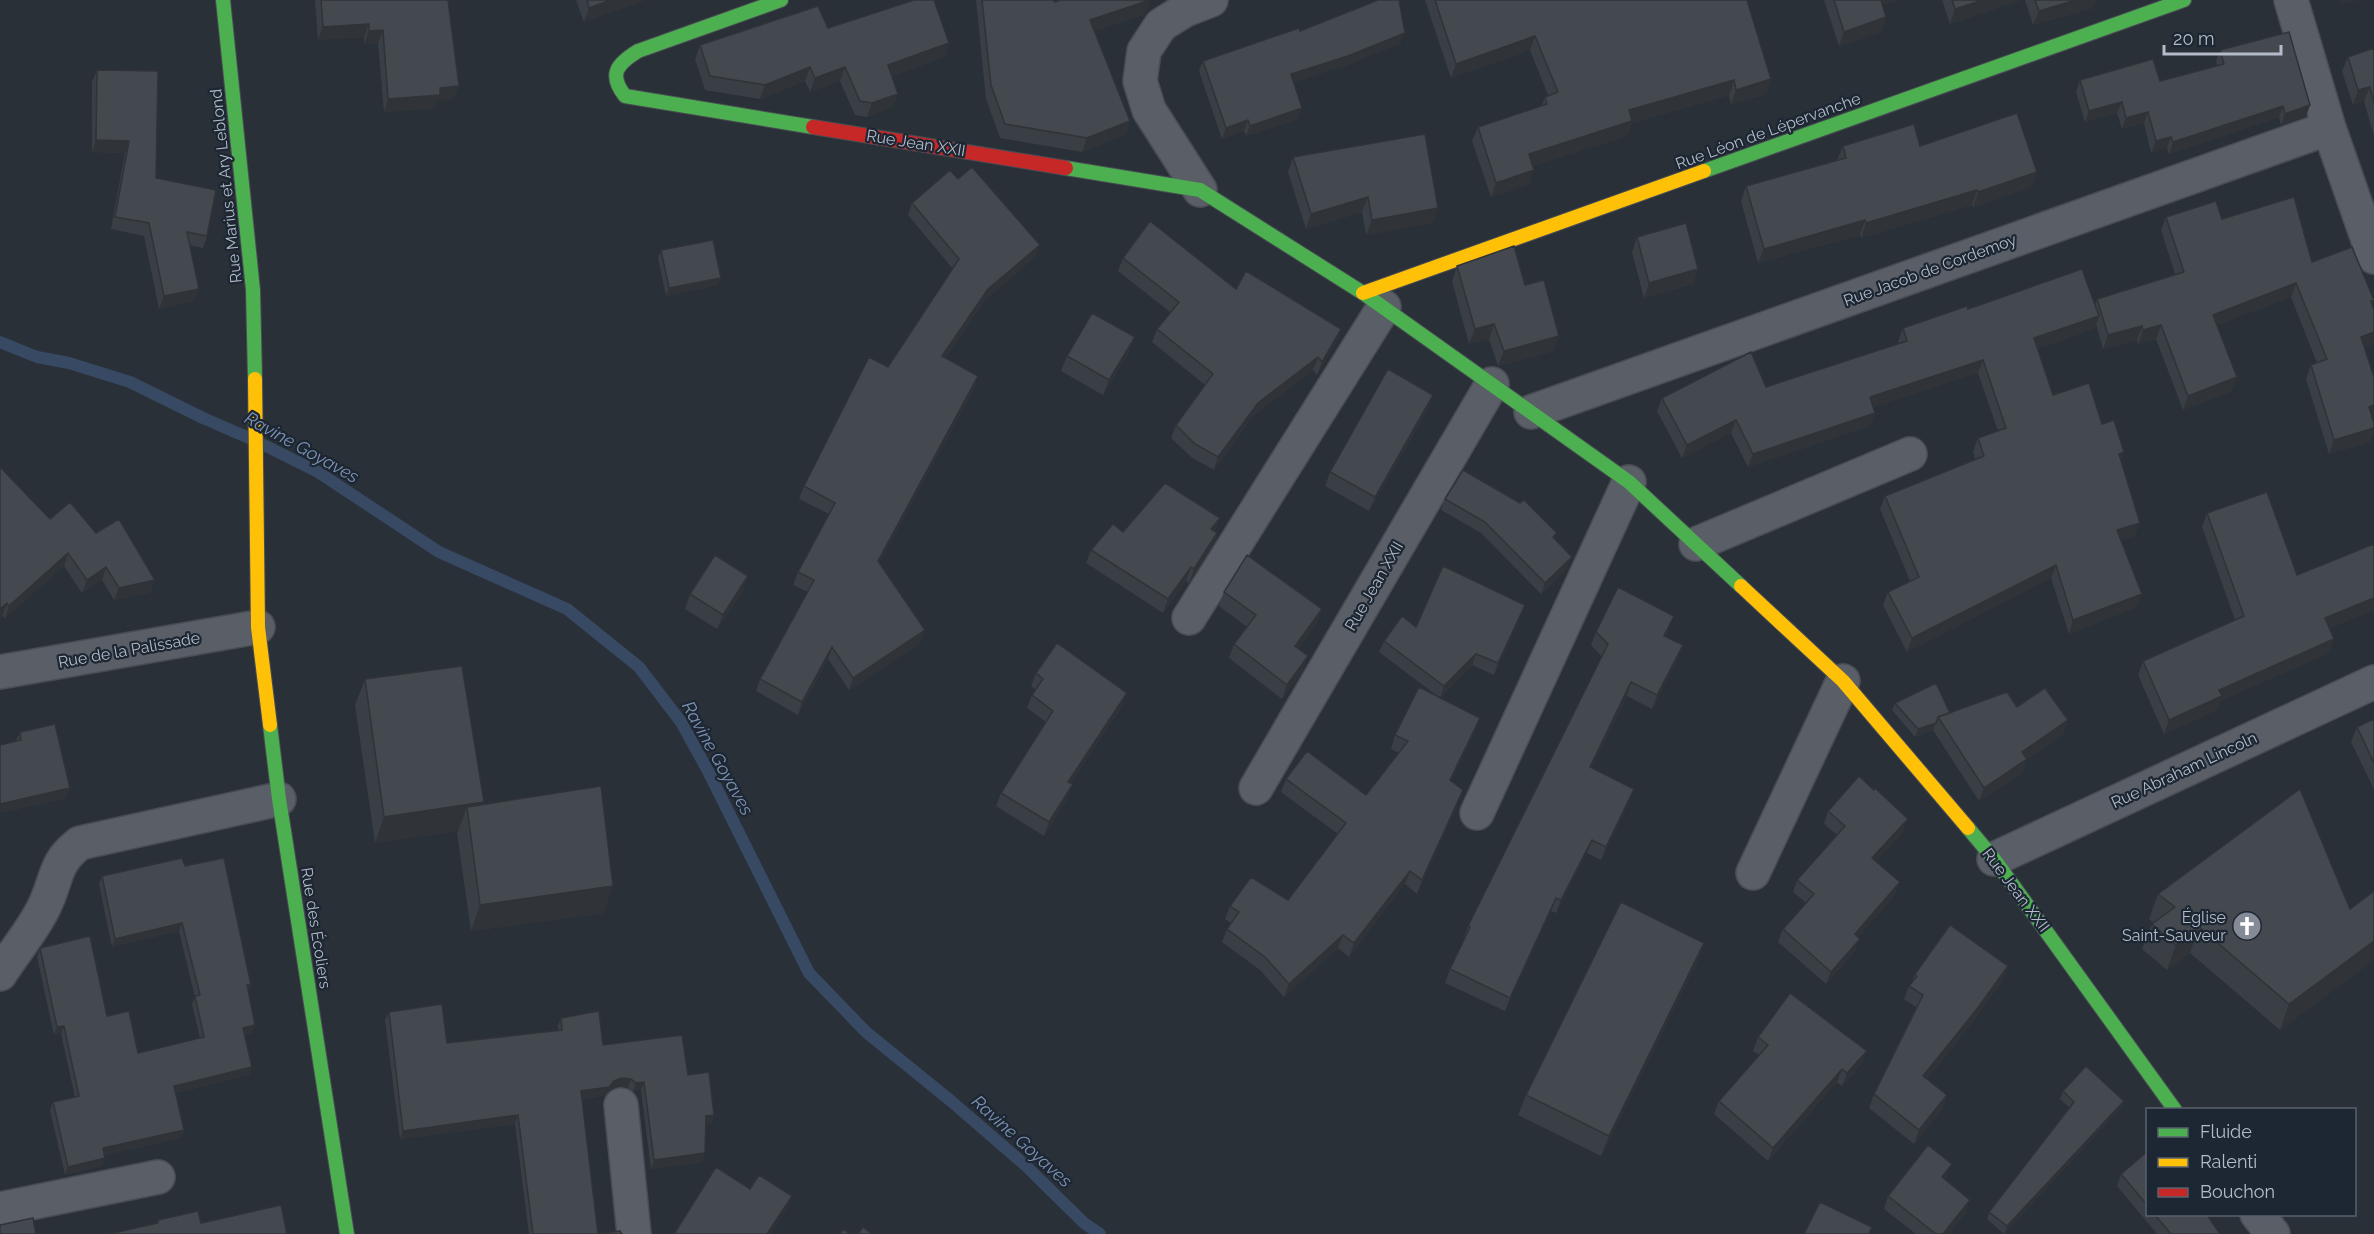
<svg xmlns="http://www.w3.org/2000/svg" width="2374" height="1234" font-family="Raleway,sans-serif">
<rect width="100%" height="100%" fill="#2a3038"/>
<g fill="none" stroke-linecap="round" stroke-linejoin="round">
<path stroke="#384963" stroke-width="12" d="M0 342 37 357 69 363 130 382 203 418 258 442 318 472 439 552 567 609 639 667 681 722 708 771 809 973 866 1032 951 1101 1025 1165 1084 1223 1100 1234"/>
<g stroke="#484c53" stroke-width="36">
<path id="street" d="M2291 0 2329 128 2374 257
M1200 190 1149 110 1140 81 1144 51 1161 25 1185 10 1211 0
M1531 412 2329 128
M1696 544 1910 454
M1189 618 1384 307
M0 672 258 627
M1256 788 1492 384
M1477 813 1629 482
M1994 859 2374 682
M1753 873 1843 681
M0 974C14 952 33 930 44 907 58 879 53 863 80 843L279 799
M621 1105 634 1234
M0 1209 158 1177
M2257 1214 2273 1234"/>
</g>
<g stroke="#484c53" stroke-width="16">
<path id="fast" d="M223 0 253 290 255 379
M781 0 638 51C617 64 608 74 625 96L813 127
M1066 168 1200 190 1363 293 1629 482 1741 586
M1704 171 2184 0
M270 725 279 799 347 1234
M1968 828 1994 859 2175 1110"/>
</g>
<g stroke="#484c53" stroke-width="16">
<path id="slow" d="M1363 293 1704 171
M255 379 258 627 270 725
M1741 586 1843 681 1968 828"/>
</g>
<g stroke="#484c53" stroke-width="16">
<path id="jam" d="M813 127 1066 168"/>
</g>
<use href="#street" stroke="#5a5e66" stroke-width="33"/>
<use href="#fast" stroke="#4caf50" stroke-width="14"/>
<use href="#slow" stroke="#ffc107" stroke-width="14"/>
<use href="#jam" stroke="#c62828" stroke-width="14"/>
</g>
<path fill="#3a3f45" d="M315 0H448L454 99 438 101 435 108 384 112 378 43 364 44V37L318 40Z
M576 0H645L584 22Z
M976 0H1053L1055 2 1150 0 1145 14 1095 31 1130 121 1125 135 1082 152 1000 138 986 99Z
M1425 0H1747L1771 79 1766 94 1731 104 1729 95 1632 123 1627 136 1533 166 1529 184 1491 197 1472 141 1478 127 1542 105 1545 97 1548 95 1530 50 1451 78Z
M1824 0H1899L1882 5 1886 17 1881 32 1839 46Z
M1942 0H2021L1950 24Z
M2025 0H2096L2093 8 2033 25Z
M828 28 949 43 944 57 892 76 893 107 867 117 855 115 840 81 810 92 805 81 760 99 705 90 695 59 700 45Z
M1300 31 1401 43 1344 66 1294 82 1298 119 1246 136 1244 131 1222 139 1199 71 1203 61Z
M2374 48V136L2364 101 2353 105 2342 71 2348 57Z
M2220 50 2310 105 2306 116 2281 125 2279 117 2169 154 2167 148 2151 153 2144 123 2122 129 2117 113 2085 122 2076 92 2080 80 2160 81 2217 66 2216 61Z
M97 70 156 178 207 236 203 248 190 245 194 301 159 309 144 236 111 229 125 153 92 152V82Z
M1843 146H1920L2032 187 1973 207 1972 205 1861 238 1860 235 1758 263 1741 201 1746 186 1837 160Z
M1293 157 1433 223 1366 235 1362 212 1306 229 1288 172Z
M958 179 1035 257 984 301 945 358 978 376 974 389 879 563 920 643 849 690 828 659 798 715 756 691 760 679 808 592 793 585 798 572 829 514 799 499 804 486 888 367 953 269 908 215 912 203Z
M2166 217 2222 219 2312 262 2374 300 2372 305 2365 347 2374 417 2372 418 2374 423V432L2370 442 2329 454 2306 379 2311 365 2317 363 2291 297 2217 325 2232 391 2183 410 2156 339 2138 344 2137 340 2103 349 2096 324 2094 329 2037 349 2053 395 2102 424 2121 461 2135 536 2121 540 2137 607 2069 634 2051 578 1907 652 1883 605 1888 592 1910 581 1880 509 1885 496 1975 459 1973 451 1978 438 1998 431 1978 373 1873 407 1875 413 1870 426 1748 467 1731 433 1682 458 1657 411 1662 398 1766 387 1899 343 1898 341 1903 328 1968 309 2095 305 2097 299 2175 274 2161 230Z
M1637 237 1693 284 1644 298 1632 252Z
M661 250 718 285 666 296 658 258Z
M1123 258 1236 289 1341 329 1336 342 1317 375 1313 370 1253 416 1214 470 1191 457 1171 438 1176 425 1205 385 1152 342 1157 329 1170 312 1118 271Z
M1457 266 1525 285 1554 351 1498 366 1489 339 1469 344 1452 281Z
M1129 352 1103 395 1061 371 1067 356Z
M1428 409 1369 511 1325 486 1330 472Z
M0 467 50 519 96 533 155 580 150 593 114 600 102 580 82 593 64 566 5 618 2 616Z
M1445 499 1555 538 1568 567 1541 594 1481 533 1441 510Z
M2207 513 2297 575 2374 544V610L2330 628 2329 653 2220 701 2217 710 2164 734 2138 675 2143 661 2235 620 2202 527Z
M1123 532H1215L1217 533 1212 547 1189 583 1186 581 1163 613 1086 563 1091 550Z
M743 591 717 629 685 609 690 594Z
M1224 592 1317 623 1298 649 1303 670 1282 699 1229 658 1234 644 1247 627 1219 606Z
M1525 605 1521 616 1494 675 1472 665 1440 698 1379 652 1384 641 1416 627Z
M1674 616 1666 636 1678 658 1652 709 1627 696 1591 768 1629 802 1601 860 1587 853 1556 913 1551 911 1505 1011 1445 983 1450 969 1464 940H1463L1468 926 1602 657 1591 645 1596 632Z
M1036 673 1122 706 1071 783 1068 798 1044 836 996 806 1001 793 1046 722 1027 708 1032 695 1036 690 1031 686Z
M365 679 483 804 604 913 471 931 457 833 458 831 375 843 355 705Z
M1895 703 1950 713 2017 707 2068 720 2063 734 2027 759 2022 773 1979 801 1933 730 1915 737 1892 710Z
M2374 719V789L2351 742 2357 727Z
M20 732 67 798 0 813V745L16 741Z
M1475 732 1451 781 1458 804 1417 894 1405 884 1349 957 1338 948 1284 997 1260 970 1222 942 1227 929 1231 923 1225 919 1230 906 1288 900 1338 834 1281 792 1286 779 1366 795 1399 753 1391 749 1395 735Z
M1828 811 1903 832 1876 861 1895 895 1858 937 1855 951 1826 984 1778 942 1783 929 1806 903 1793 892 1797 880 1837 835 1824 824Z
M185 866 251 985 248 993 252 1033 244 1035 252 1067 249 1075 176 1093 184 1130 181 1138 105 1155 102 1166 65 1175 50 1110 53 1102 75 1097 61 1034 54 1035 37 957 40 948 107 1016 138 1053 200 1038 192 1004 195 997 179 931 112 947 99 884 102 876Z
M2374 891V960L2280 1030 2190 953 2167 970 2142 949 2152 924 2154 923 2149 919 2158 894 2350 909Z
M1704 943 1696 964 1601 1156 1518 1115 1526 1095Z
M2008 966 2003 980 1972 1023 1927 1079 1947 1095 1942 1109 1914 1144 1869 1108 1874 1094 1916 1007 1904 999 1909 986 1912 982 1915 974Z
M389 1012 447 1043 558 1031V1026L561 1018 603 1045 688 1075 714 1115 711 1124H706L702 1162 651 1169 641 1090 633 1091 628 1088 619 1086 611 1090 605 1095 582 1099 598 1234H622H529L515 1124 400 1139 385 1020Z
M1758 1037 1862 1064 1842 1086 1837 1082 1768 1161 1714 1114 1719 1101 1759 1055 1753 1051Z
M2063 1091 2124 1101 2121 1108 2004 1234 1987 1219 1989 1212 2070 1108 2060 1099Z
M2148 1151V1215H2207L2220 1234H2157L2117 1186 2121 1174Z
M1947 1177 1945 1180 1965 1213 1949 1234H1916L1884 1209 1888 1196Z"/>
<path fill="#303338" d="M611 0H645L584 22 589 8Z
M1150 0 1145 14 1085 35 1090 20Z
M1876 0H1899L1873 8Z
M1983 0H2021L1950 24 1955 9Z
M2076 0H2096L2093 8 2033 25 2039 11Z
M2342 0H2361L2340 4Z
M1886 17 1881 32 1839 46 1844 32Z
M369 24 364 37 318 40 323 27Z
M383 30 378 43 364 44 369 31Z
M1405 33 1401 43 1344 66 1287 84 1291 74Z
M1535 36 1530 50 1451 78 1456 64Z
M949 43 944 57 883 79 888 65Z
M810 67 805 81 760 99 765 85Z
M845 67 840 81 810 92 815 78Z
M1771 79 1766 94 1731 104 1736 90Z
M1734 80 1729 95 1632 123 1627 136 1524 169 1529 154 1629 110Z
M459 86 454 99 438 101 435 108 384 112 388 99 440 88Z
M2370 87 2364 101 2353 105 2358 90Z
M898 94 893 107 867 117 872 103Z
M2122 102 2117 113 2085 122 2089 111Z
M2310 105 2306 116 2281 125 2285 114Z
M2283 106 2279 117 2169 154 2173 142Z
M1302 108 1298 119 1246 136 1250 126Z
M2148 112 2144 123 2122 129 2126 118Z
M1248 120 1244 131 1222 139 1226 128Z
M1130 121 1125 135 1082 152 1087 138Z
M2171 137 2167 148 2151 153 2156 141Z
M96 140 129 141 125 153 92 152Z
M1534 170 1529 184 1491 197 1496 183Z
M2037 172 2032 187 1973 207 1978 192Z
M1977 190 1972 205 1861 238 1866 223Z
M1368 197 1362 212 1306 229 1311 214Z
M1438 208 1433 223 1366 235 1372 220Z
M1865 220 1860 235 1758 263 1764 249Z
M1040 245 1035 257 984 301 937 369 942 356 988 289Z
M1698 269 1693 284 1644 298 1649 283Z
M721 278 718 285 666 296 669 288Z
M2296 283 2291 297 2208 329 2213 315Z
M199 289 194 301 159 309 164 296Z
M2099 316 2094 329 2029 352 2034 338Z
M1494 324 1489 339 1469 344 1475 329Z
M2161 325 2156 339 2138 344 2143 330Z
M2142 326 2137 340 2103 349 2108 335Z
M1341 329 1336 342 1317 375 1322 362Z
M2374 332V344L2356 351 2361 337Z
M1559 336 1554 351 1498 366 1504 351Z
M1135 337 1129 352 1103 395 1109 380Z
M1318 357 1313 370 1253 416 1214 470 1218 457 1258 403Z
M1983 360 1978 373 1865 410 1870 397Z
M978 376 974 389 873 574 878 561Z
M2237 377 2232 391 2183 410 2188 396Z
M1433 395 1428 409 1369 511 1375 497Z
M2374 405V417L2364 420 2369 407Z
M1875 413 1870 426 1748 467 1753 454Z
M1736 420 1731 433 1682 458 1687 445Z
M2374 428V432L2370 442 2329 454 2334 440Z
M2124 452 2119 466V454Z
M1220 518 1215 532 1211 529Z
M2140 523 2135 536 2112 543 2117 530Z
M1217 533 1212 547 1189 583 1194 569Z
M68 553 64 566 5 618 9 606Z
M1572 557 1568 567 1541 594 1545 583Z
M2056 565 2051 578 1907 652 1912 638Z
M106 567 102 580 82 593 87 580Z
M1191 567 1186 581 1163 613 1168 599Z
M748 576 743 591 717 629 723 615Z
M155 580 150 593 114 600 119 588Z
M2142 594 2137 607 2069 634 2073 620Z
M2374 598V610L2320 632 2325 618Z
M7 603 2 616 0 618V609Z
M1525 605 1521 616 1494 675 1498 663Z
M1322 609 1317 623 1290 660 1295 646Z
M1674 616 1669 629 1659 649 1664 636Z
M925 630 920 643 849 690 853 678Z
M2334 639 2329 653 2220 701 2217 710 2164 734 2169 720 2219 690Z
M1683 645 1678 658 1652 709 1657 695Z
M832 647 828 659 798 715 802 702Z
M1476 654 1472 665 1440 698 1444 686Z
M1308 656 1303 670 1282 699 1287 685Z
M1631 682 1627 696 1585 781 1590 767Z
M1127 693 1122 706 1064 795 1068 782Z
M1480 718 1475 732 1445 794 1450 780Z
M2068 720 2063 734 2017 765 2022 752Z
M1936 723 1933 730 1915 737 1918 729Z
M2027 759 2022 773 1979 801 1984 788Z
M1073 784 1068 798 1044 836 1049 822Z
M70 788 67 798 0 813V804Z
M1634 789 1629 802 1601 860 1606 847Z
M1463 790 1458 804 1417 894 1422 880Z
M484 802 474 829 467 807 458 831 375 843 384 817Z
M1908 819 1903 832 1867 870 1872 858Z
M1592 840 1587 853 1556 913 1561 900Z
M1410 871 1405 884 1349 957 1354 943Z
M1900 882 1895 895 1850 947 1855 934Z
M613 886 604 913 471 931 480 905Z
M1556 898 1551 911 1505 1011 1510 998Z
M182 923 179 931 112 947 115 939Z
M2199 927 2190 953 2167 970 2176 945Z
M1343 935 1338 948 1284 997 1289 984Z
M1860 939 1855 951 1826 984 1831 972Z
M2374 941V960L2280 1030 2289 1004Z
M1704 943 1696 964 1601 1156 1609 1136Z
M2008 966 2003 980 1972 1023 1918 1090 1923 1076Z
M247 985H251L248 993Z
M255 1025 252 1033 240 1036 243 1028Z
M64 1026 61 1034 54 1035 57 1027Z
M1867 1051 1862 1064 1842 1086 1847 1073Z
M252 1067 249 1075 171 1094 174 1086Z
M1842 1069 1837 1082 1768 1161 1773 1148Z
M622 1078 631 1079 628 1088 619 1086 611 1090 605 1095 577 1099 581 1091Z
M644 1082 641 1090 633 1091 636 1083Z
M1947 1095 1942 1109 1914 1144 1919 1130Z
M2124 1101 2121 1108 2004 1234 2007 1226Z
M518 1115 515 1124 400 1139 403 1131Z
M714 1115 711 1124 702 1125 706 1116Z
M184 1130 181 1138 100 1156 103 1148Z
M705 1153 702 1162 651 1169 654 1160Z
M105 1158 102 1166 65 1175 68 1167Z
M1952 1164 1947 1177 1937 1190 1942 1177Z
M792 1196 786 1210 771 1234H767Z
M1970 1200 1965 1213 1949 1234H1943Z"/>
<path fill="#444950" stroke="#303338" stroke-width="1.5" d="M321 0H448L459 86 440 88V95L388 99 383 30 369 31V24L323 27Z
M587 0H611L589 8Z
M914 0H934L949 43 888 65 898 94 872 103 860 101 845 67 815 78 810 67 765 85 710 76 700 45 818 6 828 28Z
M982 0H1053L1055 2 1061 0H1150L1090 20 1130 121 1087 138 1005 124 991 85Z
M1378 0H1399L1405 33 1348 56 1291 74 1302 108 1250 126 1248 120 1226 128 1203 61 1299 28 1300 31Z
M1435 0H1747L1771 79 1736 90 1734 80 1629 110 1632 121 1529 154 1534 170 1496 183 1478 127 1547 104 1545 97 1558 92 1535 36 1456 64Z
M1834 0H1881L1886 17 1844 32Z
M1952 0H1983L1955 9Z
M2035 0H2076L2039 11Z
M2289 32 2310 105 2285 114 2283 106 2173 142 2171 137 2156 141 2148 112 2126 118 2122 102 2089 111 2080 80 2153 59 2160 81 2224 64 2220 50Z
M2374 48V103L2370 87 2358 90 2348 57Z
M97 70 158 71 156 178 216 190 207 236 187 232 199 289 164 296 149 223 115 217 129 141 96 140Z
M2017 113 2037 172 1978 192 1977 190 1866 223 1865 220 1764 249 1746 186 1846 158 1843 146 1914 124 1920 146Z
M1425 134 1438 208 1372 220 1368 197 1311 214 1293 157Z
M972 167 1040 245 988 289 942 356 978 376 878 561 925 630 853 678 832 647 802 702 760 679 814 580 798 572 835 503 804 486 869 357 888 367 959 259 912 203 950 170 958 179Z
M2294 197 2312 262 2352 247 2374 300 2371 301 2374 310V332L2361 337 2374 377V405L2369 407 2374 423V428L2334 440 2311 365 2327 359 2296 283 2213 315 2237 377 2188 396 2161 325 2143 330 2142 326 2108 335 2097 299 2184 272 2166 217 2216 201 2222 219Z
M1150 221 1236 289 1246 271 1341 329 1322 362 1318 357 1258 403 1218 457 1195 444 1176 425 1213 374 1157 329 1179 302 1123 258Z
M1686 223 1698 269 1649 283 1637 237Z
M713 240 721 278 669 288 661 250Z
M1514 246 1525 285 1544 280 1559 336 1504 351 1494 324 1475 329 1457 266Z
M2082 269 2099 316 2034 338 2053 395 2089 383 2102 424 2114 420 2124 452 2119 454 2140 523 2117 530 2142 594 2073 620 2056 565 1912 638 1888 592 1919 577 1885 496 1984 456 1978 438 2006 428 1983 360 1870 397 1875 413 1753 454 1736 420 1687 445 1662 398 1751 352 1766 387 1907 341 1903 328 1967 306 1968 309Z
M1092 313 1135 337 1109 380 1067 356Z
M1388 369 1433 395 1375 497 1330 472Z
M0 467 50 519 70 502 96 533 119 519 155 580 119 588 106 567 87 580 68 553 9 606 7 603 0 609Z
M1463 470 1520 503 1524 500 1557 533 1553 537 1572 557 1545 583 1485 522 1445 499Z
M1165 483 1220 518 1211 529 1217 533 1194 569 1191 567 1168 599 1091 550 1113 524 1123 532Z
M2267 492 2297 575 2374 544V598L2325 618 2334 639 2219 690 2222 696 2169 720 2143 661 2244 616 2207 513Z
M715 555 748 576 723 615 690 594Z
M1247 555 1322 609 1295 646 1308 656 1287 685 1234 644 1256 615 1224 592Z
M1443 566 1525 605 1498 663 1476 654 1444 686 1384 641 1402 616 1416 627Z
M1618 587 1674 616 1664 636 1683 645 1657 695 1631 682 1590 767 1634 789 1606 847 1592 840 1561 900 1556 898 1510 998 1450 969 1470 927 1468 926 1608 644 1596 632Z
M1057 643 1127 693 1068 782 1073 784 1049 822 1001 793 1053 711 1032 695 1043 679 1036 673Z
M462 666 484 802 384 817 365 679Z
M1936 683 1950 713 1938 717 1936 723 1918 729 1895 703Z
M1419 687 1480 718 1450 780 1463 790 1422 880 1410 871 1354 943 1343 935 1289 984 1265 957 1227 929 1239 912 1230 906 1251 877 1288 900 1346 823 1286 779 1307 751 1366 795 1408 741 1395 735Z
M2045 688 2068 720 2022 752 2027 759 1984 788 1938 717 2007 692 2017 707Z
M2374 719V763L2357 727Z
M55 724 70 788 0 804V745L21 740 20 732Z
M1859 776 1874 790 1875 788 1908 819 1872 858 1900 882 1855 934 1860 939 1831 972 1783 929 1814 894 1797 880 1845 826 1828 811Z
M601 786 613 886 480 905 467 807Z
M2300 789 2350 909 2374 891V941L2289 1004 2199 927 2176 945 2152 924 2175 907 2158 894Z
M182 858 185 866 224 858 251 985H247L255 1025 243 1028 252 1067 174 1086 184 1130 103 1148 105 1158 68 1167 53 1102 79 1096 64 1026 57 1027 40 948 90 936 107 1016 129 1011 138 1053 204 1037 195 996 200 995 182 923 115 939 102 876Z
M1621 902 1704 943 1609 1136 1526 1095Z
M1950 925 2008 966 1977 1009 1923 1076 1947 1095 1919 1130 1874 1094 1923 995 1909 986 1917 976 1915 974Z
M1790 993 1867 1051 1847 1073 1842 1069 1773 1148 1719 1101 1768 1045 1758 1037Z
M442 1004 447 1043 562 1030 561 1018 599 1011 603 1045 682 1035 688 1075 709 1072 714 1115 706 1116 705 1153 654 1160 644 1082 636 1083 631 1079 622 1078 614 1081 609 1087 581 1091 598 1234 620 1231 622 1234H533L518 1115 403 1131 389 1012Z
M2086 1066 2124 1101 2007 1226 1989 1212 2074 1102 2063 1091Z
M1928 1145 1952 1164 1942 1177 1970 1200 1943 1234H1936L1888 1196Z
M2148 1151V1206L2121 1174Z
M716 1167 750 1189 759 1175 792 1196 767 1234H674Z
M1820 1202 1872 1227 1869 1234H1804Z
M281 1205 287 1234H109L158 1223V1220L198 1211 201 1223Z
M2155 1215H2207L2220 1234H2171Z
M33 1218 36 1234H0V1225Z
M863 1227 872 1234H858Z
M843 1229 850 1234H840Z"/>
<defs>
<g id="church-disc" transform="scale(1.5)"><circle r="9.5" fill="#848b96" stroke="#1d2633"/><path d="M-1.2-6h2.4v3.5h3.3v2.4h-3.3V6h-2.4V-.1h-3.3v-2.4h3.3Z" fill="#fff"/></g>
</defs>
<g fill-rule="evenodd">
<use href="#church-disc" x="2247" y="926"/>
</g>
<g text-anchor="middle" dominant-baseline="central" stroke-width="4.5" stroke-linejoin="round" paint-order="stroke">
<g font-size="16" fill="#b4bcc9" stroke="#1d2633">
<text transform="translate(1768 131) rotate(-20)">Rue Léon de Lépervanche</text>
<text transform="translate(916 143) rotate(9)">Rue Jean XXII</text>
<text transform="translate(226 186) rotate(-96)">Rue Marius et Ary Leblond</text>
<text transform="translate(1930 270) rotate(-20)">Rue Jacob de Cordemoy</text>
<text transform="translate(1374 586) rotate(-60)">Rue Jean XXII</text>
<text transform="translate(129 650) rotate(-10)">Rue de la Palissade</text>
<text transform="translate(2184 770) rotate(-25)">Rue Abraham Lincoln</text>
<text transform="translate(2016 890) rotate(53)">Rue Jean XXII</text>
<text transform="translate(316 928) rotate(81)">Rue des Écoliers</text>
</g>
<g font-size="16" fill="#b4bcc9" stroke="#1d2633" text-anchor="end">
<text x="2226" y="917">Église<tspan x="2226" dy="18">Saint-Sauveur</tspan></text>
</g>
<g font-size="18" font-style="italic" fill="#7c92b1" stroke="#1d2633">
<text transform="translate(302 447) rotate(29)">Ravine Goyaves</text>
<text transform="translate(718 758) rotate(61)">Ravine Goyaves</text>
<text transform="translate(1022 1141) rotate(42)">Ravine Goyaves</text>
</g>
</g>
<rect x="2146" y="1108" width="210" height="108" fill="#1d2633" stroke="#59626f" stroke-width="1.5"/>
<rect x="2158" y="1128" width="30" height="9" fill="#4caf50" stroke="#59626f" stroke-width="1.5"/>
<text x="2200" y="1138" font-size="18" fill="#b4bcc9">Fluide</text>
<rect x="2158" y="1158" width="30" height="9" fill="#ffc107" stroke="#59626f" stroke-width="1.5"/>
<text x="2200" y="1168" font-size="18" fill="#b4bcc9">Ralenti</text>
<rect x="2158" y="1188" width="30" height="9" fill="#c62828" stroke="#59626f" stroke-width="1.5"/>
<text x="2200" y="1198" font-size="18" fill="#b4bcc9">Bouchon</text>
<path d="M2164 45v9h117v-9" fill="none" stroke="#b4bcc9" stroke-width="3"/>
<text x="2173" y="45" font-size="18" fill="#b4bcc9" stroke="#1d2633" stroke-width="4.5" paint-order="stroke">20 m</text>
</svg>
